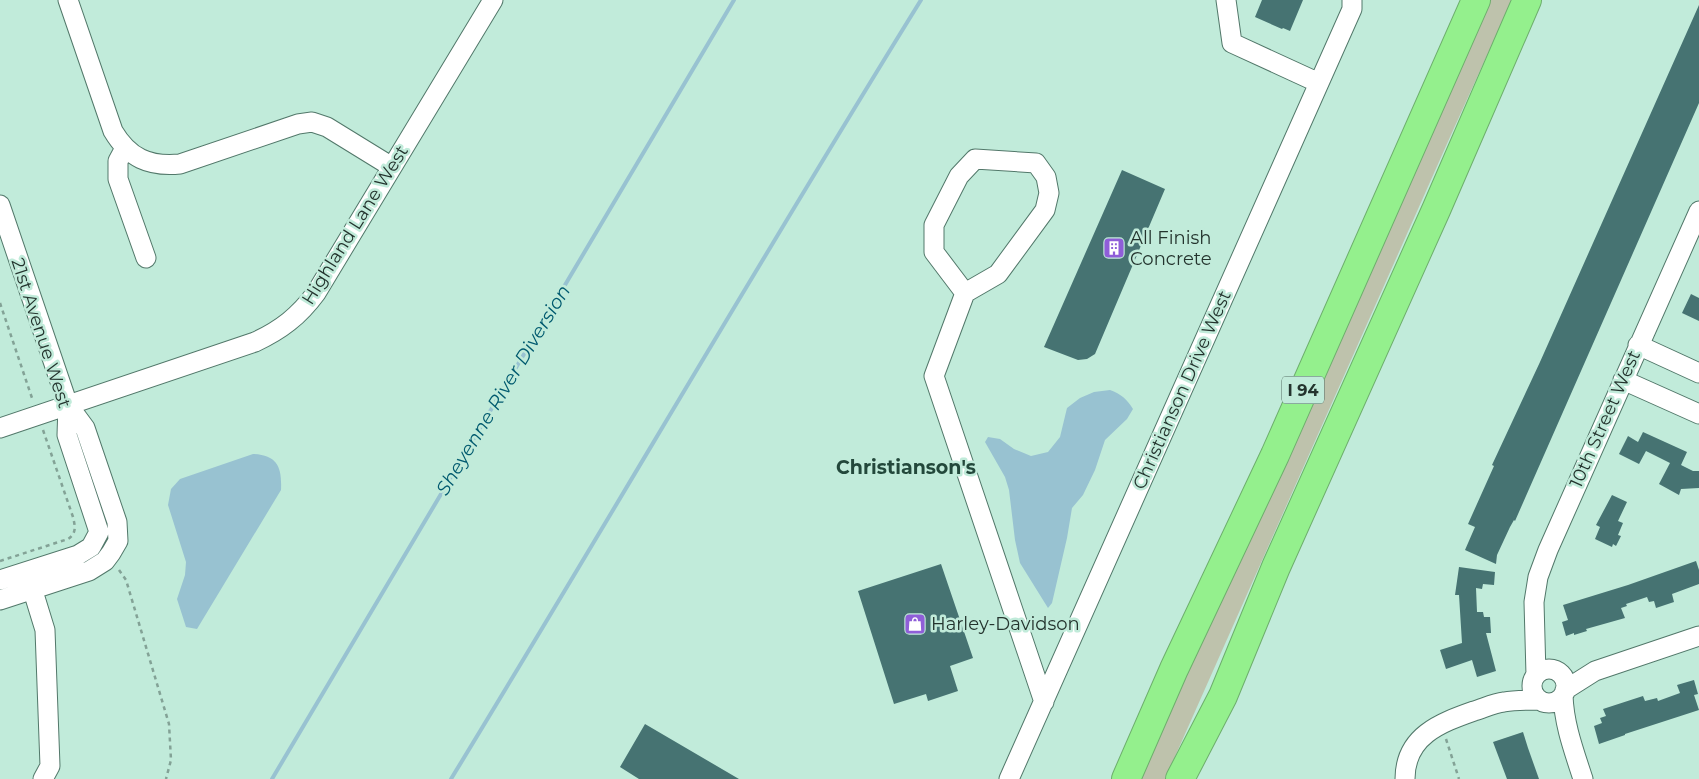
<svg xmlns="http://www.w3.org/2000/svg" width="1699" height="779" font-family="Montserrat,sans-serif">
<rect width="100%" height="100%" fill="#c1ebda"/>
<path fill="#bec2ac" d="M1485 0H1512L1450 137 1165 779H1138Z"/>
<path fill="#98c2d1" d="M1110 390C1121 394 1127 399 1133 409L1127 419 1105 440 1095 470 1083 495 1072 508 1067 538 1052 603 1048 608 1020 563 1015 540 1009 490 1005 477 985 442 988 437 1000 439 1014 449 1031 456 1048 452 1060 437 1067 408 1080 398 1094 392Z
M253 454C278 455 282 468 281 490L197 629 186 627 177 599 185 575 186 562 168 505 171 489 180 479Z"/>
<g fill="none" stroke-linecap="round" stroke-linejoin="round">
<path stroke="#98c2d1" stroke-width="4" d="M272 779 734 0
M451 779C609 520 761 258 921 0"/>
</g>
<path fill="#467372" d="M1262 0H1303L1290 31 1283 28 1282 29 1255 17Z
M1699 5V103L1515 521 1514 520 1510 527 1497 555 1496 564 1465 550 1475 527 1468 524 1494 466 1492 465 1540 362Z
M1122 170 1165 189 1095 354 1087 359 1078 360 1044 347Z
M1691 294 1699 298V321L1682 313Z
M1643 432 1687 452 1681 465 1693 471H1699V488L1681 489 1679 495 1659 484 1670 463 1646 451 1639 464 1619 454 1628 436 1638 442Z
M1612 495 1627 502 1618 521 1623 523 1618 535 1621 536 1616 546 1613 544 1612 547 1595 539 1600 527 1596 525Z
M1696 561 1699 570V584L1672 594 1674 602 1656 608 1654 601 1649 602 1647 597 1626 604 1627 606 1621 608 1625 618 1586 629 1587 631 1574 635V633L1566 636 1562 622 1568 620 1563 605 1628 585Z
M941 564 973 658 950 666 958 691 928 701 926 694 894 704 858 591Z
M1459 567 1495 572 1494 585 1483 584 1482 589 1476 588 1477 612H1483L1484 617H1490L1491 633H1486L1496 671 1477 677 1472 660 1446 669 1440 650 1462 643 1459 595H1455Z
M1694 680 1698 694 1694 695 1699 710 1625 734V735L1599 744 1594 726 1602 723 1600 718 1606 716 1603 709 1643 696 1645 701 1657 698 1658 701 1680 693 1677 685Z
M645 724 739 779H639L620 767Z
M1523 732 1528 748 1539 779H1507L1493 742Z"/>
<g fill="none" stroke-linecap="round" stroke-linejoin="round">
<g stroke="#52786a" stroke-width="21">
<path id="minor" d="M68 0 113 131C129 158 149 167 180 164L298 124 312 122 327 127 392 167
M1226 0 1232 43 1319 83
M125 148 118 161V179L146 258
M0 205 68 405 67 435 99 532 91 547 78 555 0 580
M965 293 934 252V225L959 176 975 159 1036 163 1046 177 1049 193 1045 210 998 274 965 293 934 376 1044 702
M1638 345 1699 373
M1623 380 1699 414
M0 428 255 342C281 330 299 316 316 293L493 0
M29 578 45 630 50 766 43 779
M0 600 89 571 105 561 111 553 118 541 117 522 85 428 68 405
M1532 686a17 17 0 1 1 34 0a17 17 0 1 1-34 0Z
M1536 675 1534 602 1538 577 1548 550 1699 211
M1565 690 1595 671 1699 636
M1563 695C1564 725 1574 751 1583 779
M1009 779 1352 9V0
M1405 779C1405 736 1440 723 1474 711 1484 708 1494 703 1504 702 1515 700 1527 700 1539 700"/>
</g>
<g stroke="#6dae6c" stroke-width="30">
<path id="highway" d="M1126 779 1174 669 1275 455 1476 0
M1180 779 1223 696 1276 567 1436 210 1527 0"/>
</g>
<path stroke="#83a296" stroke-width="2.5" stroke-dasharray="4 4" stroke-linecap="butt" d="M0 303 33 401
M0 561 68 539C77 533 75 526 73 517L43 430
M119 570 126 580 169 724 171 760 166 779
M1446 739 1459 779"/>
<use href="#minor" stroke="#fff" stroke-width="19"/>
<use href="#highway" stroke="#94f08d" stroke-width="28"/>
</g>
<defs>
<g id="building-square" transform="scale(1.125)"><rect x="-9" y="-9" width="18" height="18" rx="4" fill="#8f5ed8" stroke="#c1ebda"/><path d="M-4-6H4V6H1V3H-1V6H-4ZM-2.5-4.3h1.7v1.8h-1.7ZM.8-4.3h1.7v1.8H.8ZM-2.5-1h1.7V.8h-1.7ZM.8-1h1.7V.8H.8Z" fill="#fff"/></g>
<g id="shop-square" transform="scale(1.125)"><rect x="-9" y="-9" width="18" height="18" rx="4" fill="#8f5ed8" stroke="#c1ebda"/><path d="M-5-2.5h2.3a2.7 3.5 0 0 1 5.4 0H5L5.5 6h-11ZM-1.5-2.5h3a1.5 2.3 0 0 0-3 0Z" fill="#fff"/></g>
</defs>
<g fill-rule="evenodd">
<use href="#building-square" x="1114" y="248"/>
<use href="#shop-square" x="915" y="624"/>
</g>
<g text-anchor="middle" dominant-baseline="central" stroke-width="5" stroke-linejoin="round" paint-order="stroke">
<rect fill="#c1ebda" stroke="#536b62" stroke-width="1" x="1282" y="376.5" width="42" height="27" rx="4"/>
<g font-size="16" font-weight="bold" fill="#24342e">
<text x="1303" y="390">I 94</text>
</g>
<g font-size="18" fill="#24342e" stroke="#c1ebda">
<text transform="translate(355 225) rotate(-58)">Highland Lane West</text>
<text transform="translate(41 333) rotate(72)">21st Avenue West</text>
<text transform="translate(1182 390) rotate(-66)">Christianson Drive West</text>
<text transform="translate(1605 419) rotate(-66)">10th Street West</text>
</g>
<g font-size="18" fill="#24342e" stroke="#c1ebda" text-anchor="start">
<text x="1130" y="238">All Finish<tspan x="1130" dy="21">Concrete</tspan></text>
<text x="931" y="624">Harley-Davidson</text>
</g>
<g font-size="19" font-style="italic" fill="#015a6f" stroke="#c1ebda">
<text transform="translate(503 390) rotate(-59)">Sheyenne River Diversion</text>
</g>
<g font-size="19" font-weight="bold" fill="#23483b" stroke="#c1ebda">
<text x="906" y="467">Christianson's</text>
</g>
</g>
</svg>
